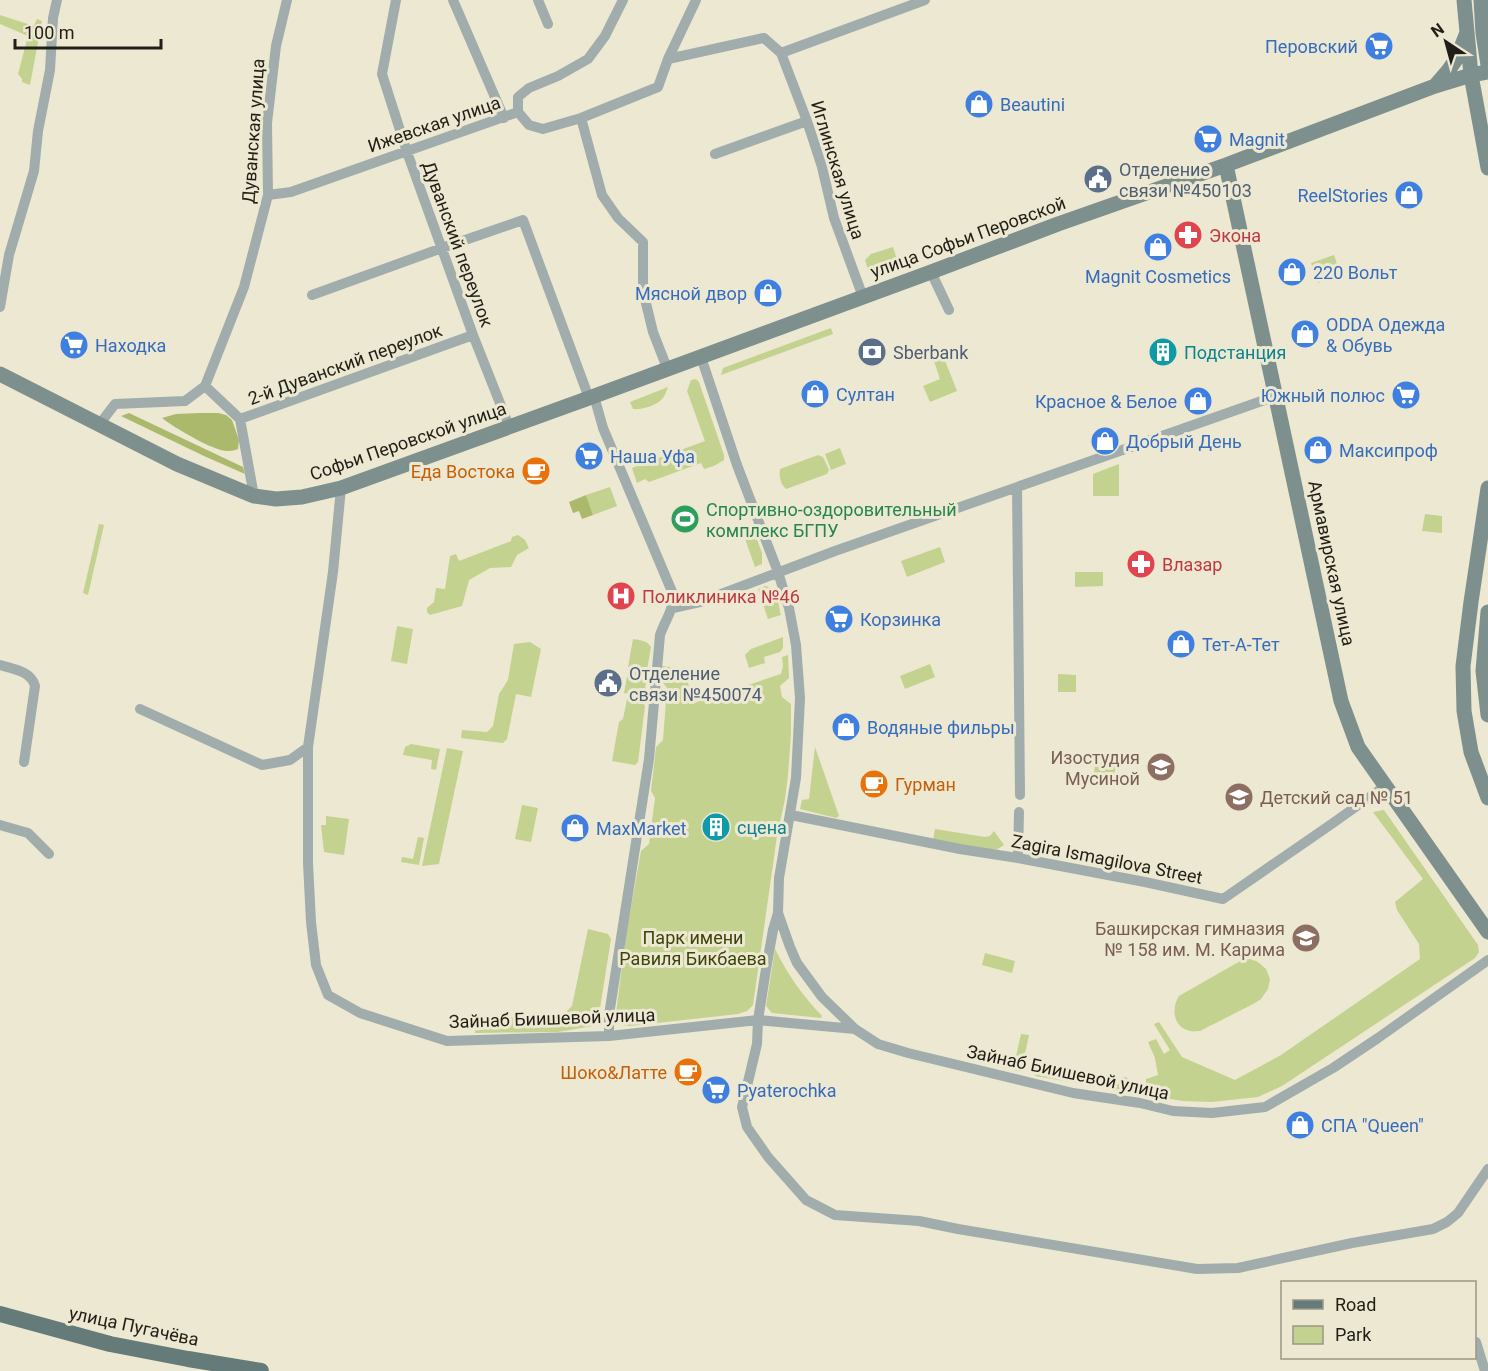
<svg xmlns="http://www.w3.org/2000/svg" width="1488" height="1371" font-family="Roboto,sans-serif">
<rect width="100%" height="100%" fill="#ede8d1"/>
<path fill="#c3d28e" d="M0 15 34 26 37 19 42 21 30 85 22 82V79L18 74 28 36 0 24Z
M893 247 898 263 869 273 865 260 871 254Z
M1334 255 1341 275 1318 283 1311 263Z
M831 328 833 334 721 375 723 368Z
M944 358 957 391 930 402 923 386 940 379 934 361Z
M696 379 699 382 724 455V460L714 466 704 469 701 463 649 482 645 479 637 483 632 468 705 441 687 391 691 380Z
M668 387C667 390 665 395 663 398 658 405 642 410 633 409L630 402Z
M840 448 846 464 831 470 825 454Z
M818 455 823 457 829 470 827 474 786 489C780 484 779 476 780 469Z
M1119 464V496H1093V474Z
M610 487 617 506 593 515 586 495Z
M1425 514 1442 516V533L1422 531Z
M99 524 104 525 88 595 83 593Z
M752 526 762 553V564L755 567 742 530Z
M518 535 525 540 529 548 517 555 511 567 490 568 469 580 462 606 430 615 427 612V608L434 602 436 588 445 589 450 556 456 554 459 561 511 541 512 537Z
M940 547 945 562 907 577 901 561Z
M1075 572H1103V586L1075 587Z
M765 586C778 588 778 604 781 615L768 619 758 589Z
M397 626 413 629 407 664 391 661Z
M783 637V648L780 652 764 657 765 663 749 668 745 655 751 649Z
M633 639C641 640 647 641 651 647L647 670 628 667Z
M530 642 541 649 531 697 516 694 507 739 503 743 461 738 462 730 487 732 493 726 499 694 508 680 514 644Z
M788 655 789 678 780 686 782 697 791 704V734L788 775 785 799 777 836 753 1005 747 1011 738 1014 630 1026 622 1025 617 1020 616 1013 626 935 641 851 649 844 655 798 651 791 656 747 663 740 667 688 659 678 661 666 669 667 684 670 694 703 781 674 783 666 782 657Z
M930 664 935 677 905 689 900 676Z
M628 671 647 674 644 697 624 693Z
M1058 674 1076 675V692H1058Z
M627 699 642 701 645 706 638 762 635 765 612 761 619 722 623 719Z
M411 744 440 749 436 770 431 769 432 760 403 755 405 747Z
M815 747 838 813 839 816 836 818 800 809 802 800 809 799Z
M447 748 463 751 439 864 422 866Z
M1095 763 1116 764 1113 786 1093 784Z
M522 805 538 808 531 842 515 839Z
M1384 810 1478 945 1479 952 1475 958 1282 1086 1258 1097 1212 1102 1183 1101 1145 1095 1146 1079 1158 1075 1155 1058 1148 1042 1156 1039 1164 1054 1170 1050 1154 1024 1159 1022 1182 1057 1235 1080 1281 1055 1420 959 1419 944 1397 910 1395 902 1423 879 1373 812Z
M326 816 349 819 344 855 324 852 321 825H326Z
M935 829 985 837 990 836 994 831 1004 845 996 850 933 840Z
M418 837 424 838 419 865 401 862 402 857 413 859Z
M588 929 608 934 611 939 598 1021 593 1026 558 1032 475 1033 476 1021 481 1017 560 1018 572 1006Z
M775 949C788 975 802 995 822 1016L821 1018 772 1013 766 1006Z
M985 953 1015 961 1012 973 982 965Z
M1250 959 1258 962 1266 969 1270 979 1268 989 1261 999 1255 1003 1200 1031C1197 1031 1193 1032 1190 1031 1173 1027 1171 1009 1179 996L1242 960Z
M1021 1034 1029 1035 1021 1072 1013 1070Z
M1036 1070 1119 1084 1122 1078 1126 1077C1132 1081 1130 1085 1129 1092L1035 1076Z"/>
<path fill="#aab96b" d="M129 413 243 467 245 474 204 456 121 416Z
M200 413H218L226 415 232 420 239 440 238 449C235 450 232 451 228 451 215 452 173 427 162 418L176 414Z
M586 495 593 515 582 519 579 511 573 513 569 502Z"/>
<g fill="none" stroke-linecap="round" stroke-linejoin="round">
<path stroke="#a0adac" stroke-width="10" d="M396 0 382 74 407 152 473 335 509 426
M453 0 504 118
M538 0 548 24
M781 53 925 0
M668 59 696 0
M518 112V97L529 88 558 76 588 59 605 36 623 0
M581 118 602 195 618 218 643 242V291L653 332 667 368
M715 154 807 121
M268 195 291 192 518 112 529 125 543 129 581 118 658 87 668 59 764 38 781 53 807 121 822 167 834 218 863 297
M931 272 949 310
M312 295 442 248 523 220 589 398
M0 307 9 255 34 171 38 131 50 70 53 18 57 0
M701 357 737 465 778 572 789 608 796 645 800 698 796 778 779 878 778 913 790 947 797 963 822 997 855 1029 878 1044 908 1053 1073 1093 1140 1103 1173 1111 1212 1113 1265 1107 1333 1068 1378 1038 1488 960
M205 386 240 419 473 335
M594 396 603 428 673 594C673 612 666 618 660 635L649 759 609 1015V1036
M240 419 254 496
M99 425 115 404 185 401 205 386 244 287 268 195 267 123 276 46 287 0
M1017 487 1020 795
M673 608 700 602 835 551 1276 396
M0 665C13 669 31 671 35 686L24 762
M140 709 262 765 290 760 308 747 333 572 341 488
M308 747V863L311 922 316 965 328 995 360 1013 447 1041 609 1036 758 1020 855 1029
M791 815 960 849 1018 858 1145 882 1223 899 1333 823 1385 786
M0 825 28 833 49 854
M1018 858 1019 812
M778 913 773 930 766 969 758 1020 757 1044 742 1107 747 1127 768 1157 806 1200 835 1215 919 1221 958 1229 1197 1269 1238 1268 1352 1243 1433 1229 1447 1222 1458 1213 1488 1169
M1476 1342 1485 1371"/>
<path stroke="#7e908e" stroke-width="15" d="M1464 0 1471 75 1488 168
M1481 0 1483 33 1488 65
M1435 86 1448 71 1457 58 1466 35
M1226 165 1341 701 1358 747 1488 932
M0 374 177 464 254 496 276 499 302 497 341 488 589 398 931 272 1058 224 1226 165 1435 86 1471 75 1488 72
M1488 488 1471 602 1463 666 1464 711 1471 752 1488 798
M1488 612 1483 671 1488 715"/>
<path stroke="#657b7a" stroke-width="16" d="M0 1314 110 1344 188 1359 261 1371"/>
</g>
<defs>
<g id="supermarket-disc" transform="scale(1.5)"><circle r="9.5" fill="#3f7fe0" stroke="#ede8d1"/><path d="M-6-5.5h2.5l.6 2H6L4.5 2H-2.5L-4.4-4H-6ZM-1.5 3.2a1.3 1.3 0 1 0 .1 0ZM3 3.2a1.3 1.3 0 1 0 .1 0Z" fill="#fff"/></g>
<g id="shop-disc" transform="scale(1.5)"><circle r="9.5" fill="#3f7fe0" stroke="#ede8d1"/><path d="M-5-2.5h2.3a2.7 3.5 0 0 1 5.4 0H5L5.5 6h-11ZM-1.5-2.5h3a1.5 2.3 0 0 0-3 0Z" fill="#fff"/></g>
<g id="civic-disc" transform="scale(1.5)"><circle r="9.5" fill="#5c6f8a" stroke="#ede8d1"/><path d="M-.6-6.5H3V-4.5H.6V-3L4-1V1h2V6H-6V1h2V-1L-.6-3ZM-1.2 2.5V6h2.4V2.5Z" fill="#fff"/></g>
<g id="pharmacy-disc" transform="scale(1.5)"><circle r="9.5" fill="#e0444e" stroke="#ede8d1"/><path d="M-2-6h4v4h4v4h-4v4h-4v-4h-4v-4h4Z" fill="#fff"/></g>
<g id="bank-disc" transform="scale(1.5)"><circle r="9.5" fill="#5c6f8a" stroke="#ede8d1"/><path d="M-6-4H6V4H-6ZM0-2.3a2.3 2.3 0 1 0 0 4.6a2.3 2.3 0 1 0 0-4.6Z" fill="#fff"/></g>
<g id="building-disc" transform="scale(1.5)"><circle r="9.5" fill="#0f9aa8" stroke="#ede8d1"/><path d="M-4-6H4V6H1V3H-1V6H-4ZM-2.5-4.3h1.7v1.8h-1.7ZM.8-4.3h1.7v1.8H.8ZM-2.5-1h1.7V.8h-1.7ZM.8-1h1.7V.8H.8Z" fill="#fff"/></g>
<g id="cafe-disc" transform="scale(1.5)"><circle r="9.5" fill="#e8710a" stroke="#ede8d1"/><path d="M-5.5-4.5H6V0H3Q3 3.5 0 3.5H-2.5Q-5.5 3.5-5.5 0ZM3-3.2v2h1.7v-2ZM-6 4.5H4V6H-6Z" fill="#fff"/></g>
<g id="stadium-disc" transform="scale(1.5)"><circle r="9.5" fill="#2e9e5b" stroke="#ede8d1"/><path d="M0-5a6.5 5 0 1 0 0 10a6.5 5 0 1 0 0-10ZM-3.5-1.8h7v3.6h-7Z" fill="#fff"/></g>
<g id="hospital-disc" transform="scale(1.5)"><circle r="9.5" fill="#e0444e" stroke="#ede8d1"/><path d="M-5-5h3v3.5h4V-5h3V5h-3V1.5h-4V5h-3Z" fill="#fff"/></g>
<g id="school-disc" transform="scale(1.5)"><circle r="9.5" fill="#8d6e63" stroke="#ede8d1"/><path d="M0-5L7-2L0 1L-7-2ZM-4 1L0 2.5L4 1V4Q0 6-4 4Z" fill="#fff"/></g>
</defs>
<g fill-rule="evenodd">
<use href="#supermarket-disc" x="1379" y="46"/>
<use href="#shop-disc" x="979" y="104"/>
<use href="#supermarket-disc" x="1208" y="139"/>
<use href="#civic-disc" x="1098" y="179"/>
<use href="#shop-disc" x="1409" y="195"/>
<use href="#pharmacy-disc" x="1188" y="235"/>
<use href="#shop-disc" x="1158" y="247"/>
<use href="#shop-disc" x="1292" y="272"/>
<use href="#shop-disc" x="768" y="293"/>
<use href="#shop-disc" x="1305" y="334"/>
<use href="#supermarket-disc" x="74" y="345"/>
<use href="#bank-disc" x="872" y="352"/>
<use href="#building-disc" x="1163" y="352"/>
<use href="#shop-disc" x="815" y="394"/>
<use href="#supermarket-disc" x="1406" y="395"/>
<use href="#shop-disc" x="1198" y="401"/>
<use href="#shop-disc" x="1105" y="441"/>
<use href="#shop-disc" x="1318" y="450"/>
<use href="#supermarket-disc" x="589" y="456"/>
<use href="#cafe-disc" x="536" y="471"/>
<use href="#stadium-disc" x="685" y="519"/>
<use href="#pharmacy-disc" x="1141" y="564"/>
<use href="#hospital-disc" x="621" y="596"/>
<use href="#supermarket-disc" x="839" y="619"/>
<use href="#shop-disc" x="1181" y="644"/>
<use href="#civic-disc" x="608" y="683"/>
<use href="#shop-disc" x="846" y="727"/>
<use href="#school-disc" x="1161" y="767"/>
<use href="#cafe-disc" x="874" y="784"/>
<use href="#school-disc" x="1239" y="797"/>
<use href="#building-disc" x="716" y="827"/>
<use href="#shop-disc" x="575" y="828"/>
<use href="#school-disc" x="1306" y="938"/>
<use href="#cafe-disc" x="688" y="1072"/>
<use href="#supermarket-disc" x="716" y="1090"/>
<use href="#shop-disc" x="1300" y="1125"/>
</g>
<g text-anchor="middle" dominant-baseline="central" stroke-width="6" stroke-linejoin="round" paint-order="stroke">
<g font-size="18" fill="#366cbe" stroke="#ede8d1" text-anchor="start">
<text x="1358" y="46" text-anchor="end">Перовский</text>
<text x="1000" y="104">Beautini</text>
<text x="1229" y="139">Magnit</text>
<text x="1388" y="195" text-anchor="end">ReelStories</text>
<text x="1313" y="272">220 Вольт</text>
<text x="1158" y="276" text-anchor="middle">Magnit Cosmetics</text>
<text x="747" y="293" text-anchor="end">Мясной двор</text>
<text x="1326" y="324">ODDA Одежда<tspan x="1326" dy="21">&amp; Обувь</tspan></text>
<text x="95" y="345">Находка</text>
<text x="836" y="394">Султан</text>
<text x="1385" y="395" text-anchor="end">Южный полюс</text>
<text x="1177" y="401" text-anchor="end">Красное &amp; Белое</text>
<text x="1126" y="441">Добрый День</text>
<text x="1339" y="450">Максипроф</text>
<text x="610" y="456">Наша Уфа</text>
<text x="860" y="619">Корзинка</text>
<text x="1202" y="644">Тет-А-Тет</text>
<text x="867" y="727">Водяные фильры</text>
<text x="596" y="828">MaxMarket</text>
<text x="737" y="1090">Pyaterochka</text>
<text x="1321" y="1125">СПА "Queen"</text>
</g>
<g font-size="18" fill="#201e16" stroke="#ede8d1">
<text transform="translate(434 124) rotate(-19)">Ижевская улица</text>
<text transform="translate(253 131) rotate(-86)">Дуванская улица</text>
<text transform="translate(838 170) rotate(73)">Иглинская улица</text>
<text transform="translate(968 237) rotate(-20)">улица Софьи Перовской</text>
<text transform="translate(458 244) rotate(70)">Дуванский переулок</text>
<text transform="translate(345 364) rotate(-20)">2-й Дуванский переулок</text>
<text transform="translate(408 441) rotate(-19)">Софьи Перовской улица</text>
<text transform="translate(1332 563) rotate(78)">Армавирская улица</text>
<text transform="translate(1107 859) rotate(11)">Zagira Ismagilova Street</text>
<text transform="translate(552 1018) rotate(-2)">Зайнаб Биишевой улица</text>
<text transform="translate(1068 1072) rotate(12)">Зайнаб Биишевой улица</text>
<text transform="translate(134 1326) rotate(12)">улица Пугачёва</text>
</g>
<g font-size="18" fill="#4e5e75" stroke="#ede8d1" text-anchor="start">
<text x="1119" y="169">Отделение<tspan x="1119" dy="21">связи №450103</tspan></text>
<text x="893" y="352">Sberbank</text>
<text x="629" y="673">Отделение<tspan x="629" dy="21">связи №450074</tspan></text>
</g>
<g font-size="18" fill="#be3a42" stroke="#ede8d1" text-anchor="start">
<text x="1209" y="235">Экона</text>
<text x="1162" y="564">Влазар</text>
<text x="642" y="596">Поликлиника №46</text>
</g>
<g font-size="18" fill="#0d838f" stroke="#ede8d1" text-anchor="start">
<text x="1184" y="352">Подстанция</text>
<text x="737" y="827">сцена</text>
</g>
<g font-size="18" fill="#c56008" stroke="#ede8d1" text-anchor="end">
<text x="515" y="471">Еда Востока</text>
<text x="895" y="784" text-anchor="start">Гурман</text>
<text x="667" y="1072">Шоко&amp;Латте</text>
</g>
<g font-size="18" fill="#27864d" stroke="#ede8d1" text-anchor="start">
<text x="706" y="509">Спортивно-оздоровительный<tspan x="706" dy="21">комплекс БГПУ</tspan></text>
</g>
<g font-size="18" fill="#785e54" stroke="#ede8d1" text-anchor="end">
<text x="1140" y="757">Изостудия<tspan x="1140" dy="21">Мусиной</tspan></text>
<text x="1260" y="797" text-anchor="start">Детский сад № 51</text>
<text x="1285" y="928">Башкирская гимназия<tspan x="1285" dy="21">№ 158 им. М. Карима</tspan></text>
</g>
<g font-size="18" fill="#3c4509" stroke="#ede8d1">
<text x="693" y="937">Парк имени<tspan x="693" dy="21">Равиля Бикбаева</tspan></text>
</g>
</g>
<rect x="1281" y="1281" width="195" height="78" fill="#ede8d1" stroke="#9b9786" stroke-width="1.5"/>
<rect x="1293" y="1300" width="30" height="9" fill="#657b7a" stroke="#9b9786" stroke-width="1.5"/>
<text x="1335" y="1311" font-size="18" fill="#201e16">Road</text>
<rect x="1293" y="1326" width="30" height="18" fill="#c3d28e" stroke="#9b9786" stroke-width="1.5"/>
<text x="1335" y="1341" font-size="18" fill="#201e16">Park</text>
<g transform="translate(1446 42) rotate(324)" stroke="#ede8d1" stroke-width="4.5" paint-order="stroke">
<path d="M0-4.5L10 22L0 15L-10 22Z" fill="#201e16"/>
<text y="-9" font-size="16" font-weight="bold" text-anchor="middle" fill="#201e16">N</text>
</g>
<path d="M15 39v9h146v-9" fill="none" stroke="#201e16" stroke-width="3"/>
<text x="24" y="39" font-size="18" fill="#201e16" stroke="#ede8d1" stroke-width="4.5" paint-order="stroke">100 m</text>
</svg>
